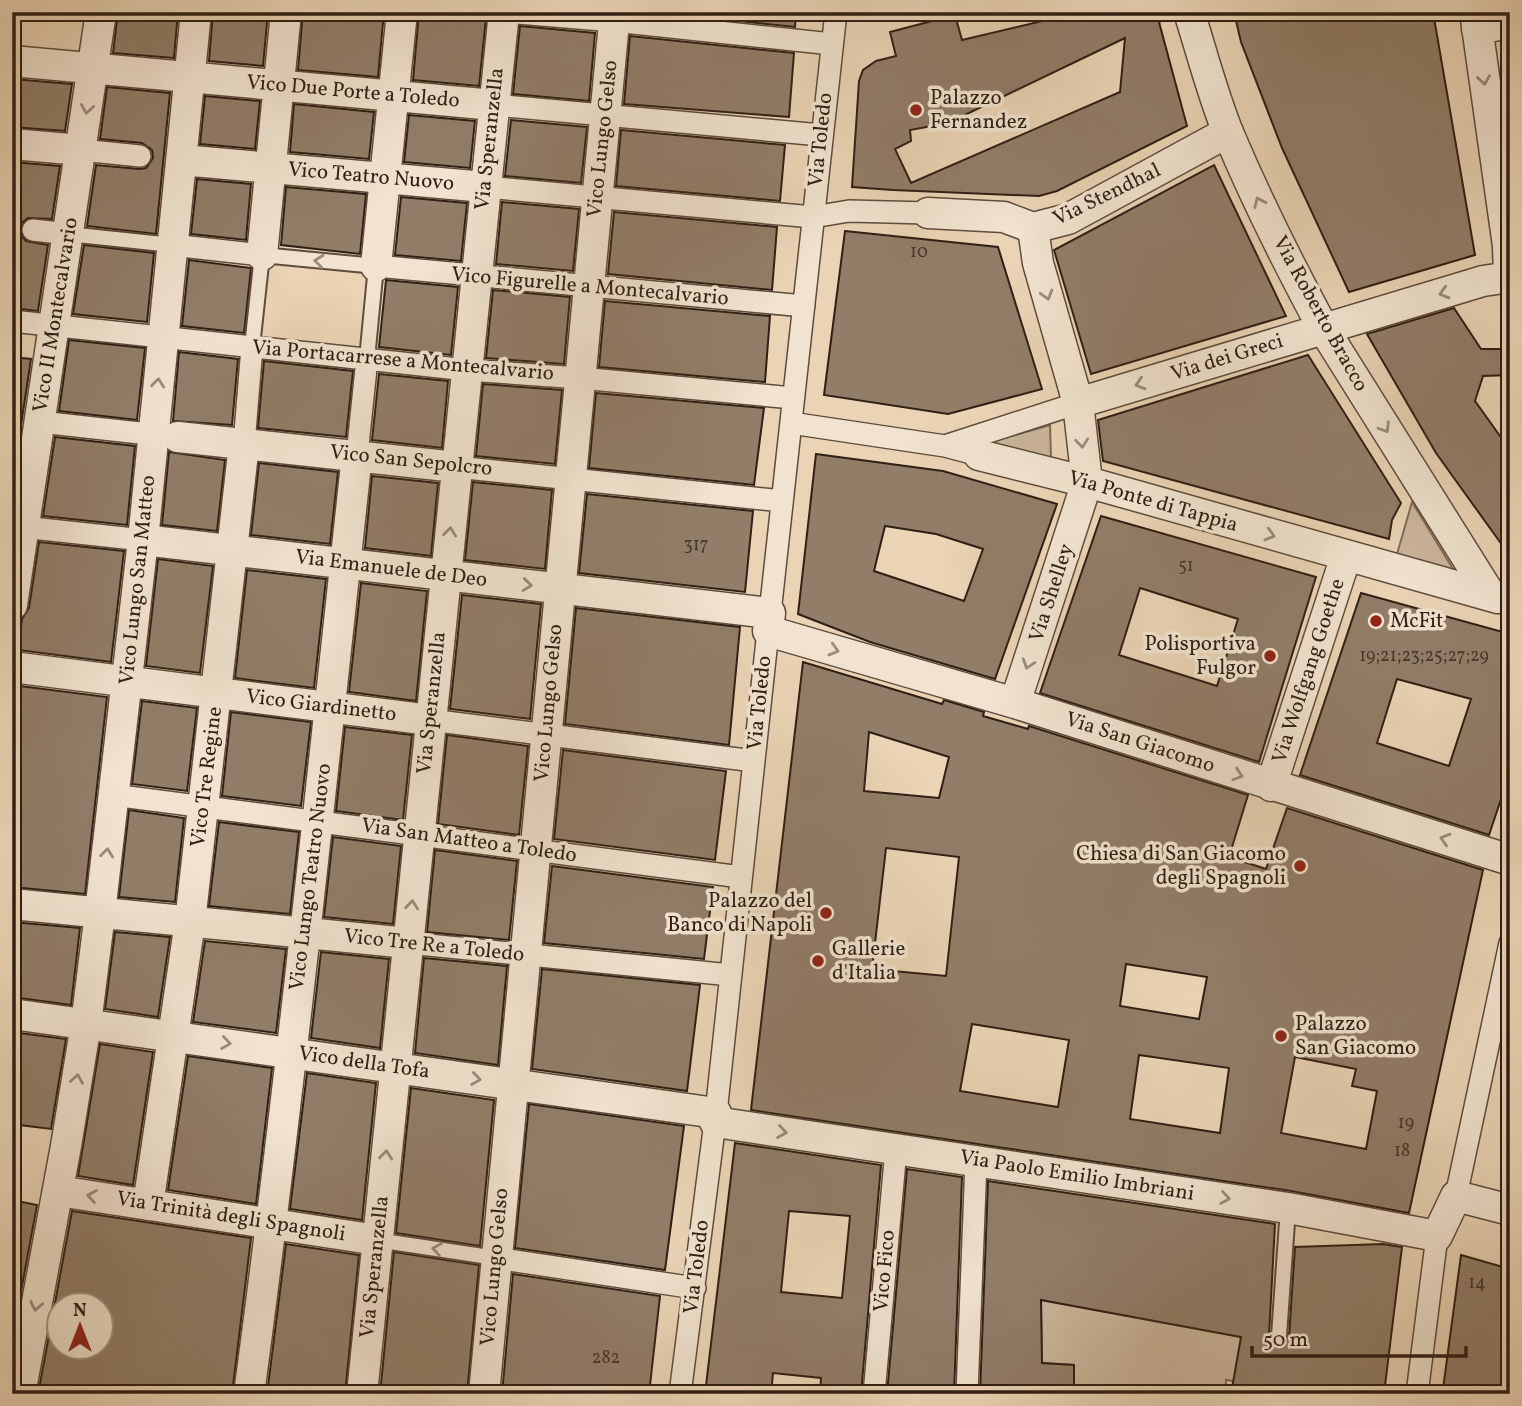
<svg xmlns="http://www.w3.org/2000/svg" width="1522" height="1406" font-family="Vollkorn,serif">
<rect width="100%" height="100%" fill="#ead4b5"/>
<filter id="stains"><feTurbulence type="fractalNoise" baseFrequency=".00286" numOctaves="4"/><feColorMatrix values="0 0 0 0 .2 0 0 0 0 .09 0 0 0 0 .02 0 0 0 .5 -.17"/></filter>
<radialGradient id="worn" r=".72"><stop offset=".6" stop-color="#630" stop-opacity="0"/><stop offset="1" stop-color="#630" stop-opacity=".3"/></radialGradient>
<path fill="#cab59a" stroke="#7d6a58" stroke-width="2" d="M1050 425 1051 459 983 444Z
M1412 502 1461 582 1395 561Z
M1041 1300 1241 1337 1240 1382 1226 1380 1225 1394H1074V1365L1042 1363Z"/>
<path fill="#917d68" stroke="#301f15" stroke-width="2" fill-rule="evenodd" d="M118 12H178L174 58 113 53Z
M213 12H268L263 66 209 61Z
M303 12H384L378 77 298 70Z
M419 12 486 18 479 86 413 80Z
M656 12H796L795 27Z
M1080 12H1172V16L1159 22 1187 126 1057 191 1039 196 893 190 852 187 859 81 863 70 876 61 896 56 890 32 955 15 962 40ZM1125 38 1120 92 911 183 895 149 911 141 910 130 948 123Z
M1234 12H1433L1475 255 1349 292 1282 148 1241 42Z
M520 26 595 33 589 101 513 94Z
M630 36 794 53 789 117 624 104Z
M12 79 72 84 65 131 12 127Z
M107 87 170 93 156 234 87 226 96 165 139 169 146 168 153 158 152 150 142 143 100 139Z
M205 96 260 101 255 149 200 144Z
M294 104 374 112 369 159 290 152Z
M409 115 475 121 470 168 404 162Z
M511 120 587 127 581 183 505 176Z
M621 130 785 145 780 201 616 186Z
M12 162 60 166 52 219 28 218 23 222 20 228 21 235 26 241 48 245 38 311 12 308Z
M1214 165 1286 316 1091 374 1054 250Z
M197 179 251 184 246 240 191 234Z
M286 187 366 194 360 254 281 245Z
M401 197 467 203 461 261 395 255Z
M502 202 579 209 573 271 496 264Z
M614 212 777 227 772 290 608 274Z
M845 231 998 247 1042 389 948 414 824 395Z
M84 245 154 253 147 322 73 314Z
M189 260 251 268 244 333 182 326Z
M386 280 458 287 451 355 379 347Z
M493 290 570 297 564 364 486 358Z
M605 301 770 316 765 382 599 367Z
M1454 308 1481 349H1510V375L1483 376 1475 401 1510 450V556L1436 453 1367 334Z
M69 340 145 348 137 420 59 411Z
M179 352 238 359 232 425 173 421Z
M1308 355 1401 503 1392 520 1389 539 1103 461 1098 420Z
M12 357 31 359 12 485Z
M264 361 353 371 346 437 258 428Z
M379 374 448 381 442 448 372 440Z
M483 384 562 390 555 464 476 456Z
M596 393 764 408 754 485 589 468Z
M55 437 135 446 127 525 43 516Z
M169 452 225 460 217 531 162 525Z
M816 454 943 471 1057 504 995 679 870 642 798 614ZM885 526 936 534 983 549 964 601 874 571Z
M259 463 338 472 330 544 251 535Z
M372 476 438 483 431 556 365 548Z
M473 482 552 490 545 569 465 560Z
M587 494 753 511 745 592 579 573Z
M1101 516 1316 577 1259 762 1040 693ZM1140 588 1238 619 1217 686 1119 655Z
M39 542 124 551 111 662 18 650 22 619 29 608Z
M158 559 213 566 200 673 146 666Z
M247 570 326 579 314 688 235 678Z
M361 583 427 591 416 701 349 692Z
M1361 593 1510 634V772L1489 835 1300 775ZM1397 679 1471 699 1449 766 1377 743Z
M462 595 541 604 530 719 450 709Z
M576 608 740 627 729 745 565 724Z
M803 662 942 704 944 700 984 712 983 716 1028 729 1029 726 1248 795 1229 857 1266 869 1287 808 1483 870 1409 1213 1291 1191 751 1110ZM869 732 949 757 939 798 864 791ZM886 848 959 857 946 976 872 969ZM1126 964 1207 977 1199 1019 1120 1006ZM972 1024 1069 1040 1058 1107 960 1091ZM1139 1055 1229 1068 1220 1133 1130 1119ZM1295 1057 1356 1069 1352 1086 1377 1091 1366 1149 1281 1133Z
M12 685 107 697 85 894 12 887 15 838H12Z
M142 701 197 708 187 791 132 784Z
M231 712 311 722 301 806 222 796Z
M345 727 412 735 403 820 336 811Z
M447 735 528 746 519 835 438 824Z
M563 750 726 771 715 860 554 839Z
M129 810 184 818 175 902 119 897Z
M219 822 299 832 290 914 209 906Z
M333 837 401 846 393 924 324 917Z
M435 850 517 861 509 940 427 932Z
M552 866 713 887 704 959 544 943Z
M12 922 80 928 71 1005 12 997Z
M115 932 170 937 158 1017 105 1009Z
M205 941 286 949 276 1033 193 1022Z
M321 952 389 959 380 1048 311 1038Z
M424 958 507 966 498 1065 415 1053Z
M542 969 700 985 687 1091 532 1069Z
M12 1032 66 1039 51 1129 12 1124Z
M100 1044 153 1052 133 1185 78 1176Z
M188 1056 272 1068 256 1204 168 1190Z
M307 1073 376 1083 362 1220 290 1209Z
M411 1088 494 1100 480 1246 396 1233Z
M529 1104 684 1126 665 1270 515 1248Z
M735 1143 881 1165 861 1394H820L821 1378 773 1373 771 1394H705ZM789 1211 850 1216 842 1298 781 1292Z
M907 1169 962 1177 954 1394H887Z
M988 1181 1275 1224 1269 1335 1271 1341 1278 1345 1284 1344 1289 1337 1295 1247 1383 1244 1402 1247 1384 1394H1231L1241 1337 1041 1300 1042 1363 1074 1365V1394H980Z
M12 1200 37 1205 12 1340Z
M72 1211 251 1238 232 1394H51L39 1389ZM60 1305H102V1347H60Z
M286 1244 359 1255 345 1394H267Z
M394 1252 479 1265 467 1394H380Z
M1461 1255 1510 1269V1394H1463L1443 1389Z
M513 1274 660 1296 649 1394H502Z"/>
<g fill="none" stroke-linecap="round" stroke-linejoin="round">
<g stroke="#5e4c3d" stroke-width="18">
<path id="service" d="M68 234 172 245
M252 347 262 255 376 266 367 359
M377 1240 496 1258
M1279 1336 1288 1208"/>
</g>
<g stroke="#5e4c3d" stroke-width="24">
<path id="pedestrian" d="M506 12 614 21 832 44
M494 105 821 135
M81 150 140 156
M485 187 813 217 849 211 928 213
M33 230 68 234
M172 245 262 255
M376 266 804 306
M12 321 467 370 580 378 793 398
M40 422 167 436
M791 423 945 446 979 455
M244 444 252 347
M945 446 1078 403
M357 455 367 359
M456 467 782 501
M13 526 143 540
M770 613 836 12
M430 720 754 761
M113 795 741 877
M408 943 731 975
M716 1113 768 631
M1456 1196 1510 943
M496 1258 695 1288
M680 1394 715 1122
M874 1394 896 1149
M967 1394 976 1161
M1417 1394 1437 1236"/>
</g>
<g stroke="#5e4c3d" stroke-width="33">
<path id="minor" d="M1189 12C1202 53 1213 96 1229 135 1257 201 1289 265 1323 328L1491 596
M1475 12 1508 246 1509 277
M1477 29 1510 23
M12 61 494 105
M12 144 81 150
M181 160 485 187
M928 213 1004 217 1033 228 1068 219 1228 132
M262 255 286 12
M376 266 402 12
M1078 403 1483 281 1510 277
M178 437 456 467
M979 455 1087 482 1498 598
M143 540 770 613 768 631 1015 703 1510 860
M12 605 101 12
M12 667 430 720
M1015 703 1087 482 1078 403 1038 263 1033 228
M1271 786 1346 556
M12 904 408 943
M12 1014 716 1113 715 1122 1288 1208 1437 1236 1456 1196 1510 1210
M58 1191 377 1240
M148 1205 190 922 244 444
M20 1394 66 1146 86 1024 100 913 143 540 196 12
M249 1394C291 1082 323 768 357 455
M362 1394 504 12
M484 1394 615 12"/>
</g>
<use href="#service" stroke="#f1e3cf" stroke-width="14"/>
<use href="#pedestrian" stroke="#f1e3cf" stroke-width="21"/>
<use href="#minor" stroke="#f1e3cf" stroke-width="30"/>
</g>
<defs><path id="oneway-chevron" d="M-2-3.5L2.5 0L-2 3.5" fill="none" stroke-width="1.6" stroke-linecap="round" stroke-linejoin="round" transform="scale(1.75)"/></defs>
<g stroke="#9a8b7b">
<use href="#oneway-chevron" transform="translate(1484 80) rotate(82)"/>
<use href="#oneway-chevron" transform="translate(87 109) rotate(99)"/>
<use href="#oneway-chevron" transform="translate(1259 202) rotate(-114)"/>
<use href="#oneway-chevron" transform="translate(319 261) rotate(-174)"/>
<use href="#oneway-chevron" transform="translate(1444 293) rotate(164)"/>
<use href="#oneway-chevron" transform="translate(1047 295) rotate(74)"/>
<use href="#oneway-chevron" transform="translate(158 383) rotate(-84)"/>
<use href="#oneway-chevron" transform="translate(1140 384) rotate(163)"/>
<use href="#oneway-chevron" transform="translate(1385 428) rotate(58)"/>
<use href="#oneway-chevron" transform="translate(1082 443) rotate(84)"/>
<use href="#oneway-chevron" transform="translate(450 532) rotate(-84)"/>
<use href="#oneway-chevron" transform="translate(1270 535) rotate(16)"/>
<use href="#oneway-chevron" transform="translate(527 585) rotate(7)"/>
<use href="#oneway-chevron" transform="translate(834 650) rotate(16)"/>
<use href="#oneway-chevron" transform="translate(1028 664) rotate(108)"/>
<use href="#oneway-chevron" transform="translate(1238 775) rotate(18)"/>
<use href="#oneway-chevron" transform="translate(1445 839) rotate(-163)"/>
<use href="#oneway-chevron" transform="translate(107 853) rotate(-84)"/>
<use href="#oneway-chevron" transform="translate(412 905) rotate(-84)"/>
<use href="#oneway-chevron" transform="translate(226 1043) rotate(8)"/>
<use href="#oneway-chevron" transform="translate(77 1079) rotate(-81)"/>
<use href="#oneway-chevron" transform="translate(476 1079) rotate(8)"/>
<use href="#oneway-chevron" transform="translate(782 1132) rotate(9)"/>
<use href="#oneway-chevron" transform="translate(386 1155) rotate(-84)"/>
<use href="#oneway-chevron" transform="translate(92 1196) rotate(-171)"/>
<use href="#oneway-chevron" transform="translate(1225 1198) rotate(9)"/>
<use href="#oneway-chevron" transform="translate(437 1249) rotate(-171)"/>
<use href="#oneway-chevron" transform="translate(36 1306) rotate(101)"/>
</g>
<g fill="#8f2418" stroke="#f1e3cf" stroke-width="2.5">
<circle cx="916" cy="110" r="7"/>
<circle cx="1376" cy="621" r="7"/>
<circle cx="1270" cy="656" r="7"/>
<circle cx="1300" cy="866" r="7"/>
<circle cx="826" cy="913" r="7"/>
<circle cx="818" cy="961" r="7"/>
<circle cx="1281" cy="1036" r="7"/>
</g>
<g text-anchor="middle" dominant-baseline="central" stroke-width="7" stroke-linejoin="round" paint-order="stroke">
<g font-size="18" fill="#48362a">
<text x="919" y="252">10</text>
<text x="696" y="545">317</text>
<text x="1186" y="566">51</text>
<text x="1424" y="656">19;21;23;25;27;29</text>
<text x="1406" y="1123">19</text>
<text x="1402" y="1151">18</text>
<text x="1477" y="1283">14</text>
<text x="606" y="1358">282</text>
</g>
<g font-size="21" fill="#301f15" stroke="#f1e3cf">
<text transform="translate(353 92) rotate(5)">Vico Due Porte a Toledo</text>
<text transform="translate(490 139) rotate(-84)">Via Speranzella</text>
<text transform="translate(603 139) rotate(-84)">Vico Lungo Gelso</text>
<text transform="translate(821 140) rotate(-84)">Via Toledo</text>
<text transform="translate(371 177) rotate(5)">Vico Teatro Nuovo</text>
<text transform="translate(1107 195) rotate(-26)">Via Stendhal</text>
<text transform="translate(590 287) rotate(5)">Vico Figurelle a Montecalvario</text>
<text transform="translate(1320 314) rotate(61)">Via Roberto Bracco</text>
<text transform="translate(56 315) rotate(-81)">Vico II Montecalvario</text>
<text transform="translate(1227 358) rotate(-17)">Via dei Greci</text>
<text transform="translate(403 361) rotate(5)">Via Portacarrese a Montecalvario</text>
<text transform="translate(411 461) rotate(6)">Vico San Sepolcro</text>
<text transform="translate(1153 502) rotate(16)">Via Ponte di Tappia</text>
<text transform="translate(391 569) rotate(7)">Via Emanuele de Deo</text>
<text transform="translate(138 580) rotate(-84)">Vico Lungo San Matteo</text>
<text transform="translate(1052 593) rotate(-72)">Via Shelley</text>
<text transform="translate(1309 671) rotate(-72)">Via Wolfgang Goethe</text>
<text transform="translate(432 703) rotate(-84)">Via Speranzella</text>
<text transform="translate(549 703) rotate(-85)">Vico Lungo Gelso</text>
<text transform="translate(760 703) rotate(-84)">Via Toledo</text>
<text transform="translate(321 706) rotate(7)">Vico Giardinetto</text>
<text transform="translate(1140 743) rotate(18)">Via San Giacomo</text>
<text transform="translate(207 777) rotate(-83)">Vico Tre Regine</text>
<text transform="translate(469 841) rotate(8)">Via San Matteo a Toledo</text>
<text transform="translate(311 877) rotate(-83)">Vico Lungo Teatro Nuovo</text>
<text transform="translate(434 946) rotate(6)">Vico Tre Re a Toledo</text>
<text transform="translate(364 1063) rotate(8)">Vico della Tofa</text>
<text transform="translate(1077 1176) rotate(9)">Via Paolo Emilio Imbriani</text>
<text transform="translate(231 1217) rotate(9)">Via Trinità degli Spagnoli</text>
<text transform="translate(375 1267) rotate(-84)">Via Speranzella</text>
<text transform="translate(495 1267) rotate(-85)">Vico Lungo Gelso</text>
<text transform="translate(697 1267) rotate(-83)">Via Toledo</text>
<text transform="translate(885 1271) rotate(-85)">Vico Fico</text>
</g>
<g font-size="21" fill="#301f15" stroke="#f1e3cf" text-anchor="start">
<text x="930" y="98">Palazzo<tspan x="930" dy="24">Fernandez</tspan></text>
<text x="1390" y="621">McFit</text>
<text x="1256" y="644" text-anchor="end">Polisportiva<tspan x="1256" dy="24">Fulgor</tspan></text>
<text x="1286" y="854" text-anchor="end">Chiesa di San Giacomo<tspan x="1286" dy="24">degli Spagnoli</tspan></text>
<text x="812" y="901" text-anchor="end">Palazzo del<tspan x="812" dy="24">Banco di Napoli</tspan></text>
<text x="832" y="949">Gallerie<tspan x="832" dy="24">d'Italia</tspan></text>
<text x="1295" y="1024">Palazzo<tspan x="1295" dy="24">San Giacomo</tspan></text>
</g>
</g>
<rect width="1522" height="1406" fill="none" stroke="#ead4b5" stroke-width="42"/>
<rect x="14" y="14" width="1494" height="1378" fill="none" stroke="#301f15" stroke-width="3.5"/>
<rect x="21" y="21" width="1480" height="1364" fill="none" stroke="#301f15" stroke-width="2"/>
<g transform="translate(80 1326)"><circle r="33" fill="#f1e3cf" stroke="#a49585" stroke-width="2"/>
<path d="M0-5L12 26L0 18L-12 26Z" fill="#8f2418"/>
<text y="-10" font-size="19" font-weight="bold" text-anchor="middle" fill="#301f15">N</text>
</g>
<path d="M1252 1346v10h214v-10" fill="none" stroke="#301f15" stroke-width="3.5"/>
<text x="1263" y="1346" font-size="21" fill="#301f15" stroke="#f1e3cf" stroke-width="5" paint-order="stroke">50 m</text>
<rect width="100%" height="100%" filter="url(#stains)"/>
<rect width="100%" height="100%" fill="url(#worn)"/>
</svg>
